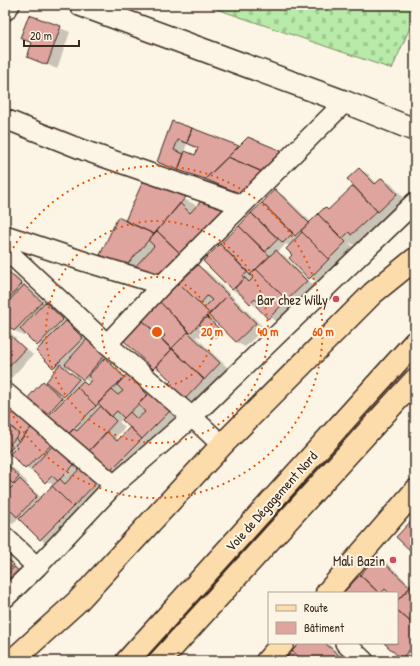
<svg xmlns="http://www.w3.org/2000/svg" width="420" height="666" font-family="'Patrick Hand',sans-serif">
<defs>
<pattern id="cemetery-stones" width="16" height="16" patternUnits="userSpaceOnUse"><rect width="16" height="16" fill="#b8eaa9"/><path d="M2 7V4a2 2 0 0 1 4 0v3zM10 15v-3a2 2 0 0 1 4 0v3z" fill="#9fc991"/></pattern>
</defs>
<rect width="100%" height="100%" fill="#fcf5e5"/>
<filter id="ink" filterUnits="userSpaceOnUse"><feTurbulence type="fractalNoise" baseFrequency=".025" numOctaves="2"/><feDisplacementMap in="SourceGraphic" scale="8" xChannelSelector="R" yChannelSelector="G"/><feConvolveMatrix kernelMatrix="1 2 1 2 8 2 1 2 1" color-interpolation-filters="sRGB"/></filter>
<g filter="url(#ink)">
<path fill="url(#cemetery-stones)" stroke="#7a8a64" d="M205 5H415V16L392 69Z"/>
<path fill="#0003" fill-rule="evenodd" d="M30 16 70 32 57 69 28 56 33 44 22 38Z
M173 122 239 147 253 199 167 167 158 162ZM187 144 198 149 195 156 184 152Z
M359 169 368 174 377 184 382 179 391 184 406 200 365 242 362 240 356 246 349 242 354 248 319 283 310 278 293 255 290 246 286 244 278 252 285 256 315 287 278 323 233 290 204 261 275 190 284 196 311 222 326 208 329 210 353 187 358 190Z
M145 180 198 206 168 282 110 260Z
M5 265 9 269 8 270 113 360 111 363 126 377 136 381 178 417 120 475 111 470 90 450 80 446 45 417 43 382 53 388 58 369 54 367 41 347 26 334 24 336 15 331 5 321ZM69 366 84 379 90 383 88 385 66 369ZM57 390 65 396 68 398 66 400 56 391ZM123 419 132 427 119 441 116 437 125 427 119 422Z
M198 266 207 271 264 328 245 347 236 342 216 321 214 323 223 332 216 339 206 331 200 337 197 336 196 337 229 369 195 403 186 398 173 381 164 372 154 368 124 339ZM166 346 175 349 174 351 166 347Z
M5 327 16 338 15 339 33 355 10 379 5 377Z
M5 398 108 485 49 545 40 539 19 518 13 524 5 520V460L28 483 26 484 42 498 54 486 36 472 35 474 26 468 16 459 5 454Z
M5 544 15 555 11 560 17 568 16 569 25 576 9 575 5 578Z
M378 558 387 563 410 585 415 580V659L413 661H407L402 658 386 643H397V593H345Z
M5 578 8 580 15 587H5Z
M301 643H327L347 661H285Z"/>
<path fill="#dfa49e" stroke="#3b2a1e" d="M29 15 61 26 47 65 27 57 32 43 20 38Z
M172 121 192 128 187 143 178 140 174 150 184 154 178 170 157 162Z
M192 128 239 146 205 179 178 170 185 151 195 155 198 148 187 143Z
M248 137 284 152 265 173 228 157Z
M228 157 265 173 243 195 205 179Z
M359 168 375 184 382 178 397 194 378 212 347 179Z
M144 179 186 197 154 234 125 221Z
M353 186 377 211 351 235 349 232 342 239 318 214 325 207 328 210Z
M275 189 309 223 295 236 262 203Z
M202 200 228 209 181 254 157 231 180 203 190 213Z
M262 203 293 233 283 243 251 213Z
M251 213 278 239 265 252 239 226Z
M318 214 346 242 329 259 301 231Z
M118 217 154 234 125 267 100 255Z
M239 226 270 256 250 275 220 244Z
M157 231 181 254 158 277 134 268 154 246 148 240Z
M302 232 329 259 309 279 289 258 292 255 286 249Z
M220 244 248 272 243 276 245 278 232 290 203 261Z
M276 250 307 281 287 300 256 269Z
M198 265 228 295 210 314 204 308 212 300 207 296 200 304 179 283Z
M5 269 22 284 5 302Z
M256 269 287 300 268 319 256 306 259 303 255 299 250 304 235 288 245 278 249 282 253 278 250 275Z
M179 283 210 314 190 333 160 302Z
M24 285 42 302 14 331 5 323V305Z
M228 295 256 323 236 342 208 315Z
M45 302 63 319 37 346 20 329Z
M160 302 189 331 171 349 161 339 165 336 159 329 156 333 142 320Z
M206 316 219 329 211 337 199 324Z
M142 320 172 349 153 369 122 339Z
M66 321 83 338 53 368 36 351Z
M188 332 220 363 204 380 172 348Z
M11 336 25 349 5 370V342Z
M87 339 105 355 83 380 65 364Z
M172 349 204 379 185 399 169 383 171 381 156 366Z
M105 358 124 377 96 406 77 387 83 381 87 385 92 379 88 376Z
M60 364 79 379 64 397 46 382Z
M127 374 148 395 124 418 117 411 111 417 98 403 112 390 118 395 123 391 117 385Z
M43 381 62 398 44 418 25 401Z
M77 387 96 406 67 435 48 416Z
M150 392 170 411 142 439 122 420 130 412 137 419 145 412 138 404Z
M101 406 116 421 89 451 82 444 79 446 67 435 74 429 77 431Z
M13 407 34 424 19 442 15 438 19 434 5 421V416Z
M5 421 19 434 10 444 13 446 5 455Z
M32 427 51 445 25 469 10 454 17 447 15 445Z
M130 427 142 439 110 471 89 451 107 432 117 441Z
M56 442 77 462 58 481 52 476 45 483 31 469Z
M5 462 19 477 13 484 10 481 5 486Z
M84 464 100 479 73 507 52 486 60 479 65 484Z
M20 479 37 496 17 517 11 511 5 518V494Z
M52 486 73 507 40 540 19 519Z
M414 518 415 519V555L396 537Z
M5 556 14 565 5 572Z
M377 556 410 587 397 601V593H389L385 589 381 593H379L360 575Z
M14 567 19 571 15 575 17 585 7 575 5 577Z
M360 575 379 593H343Z
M415 579V592L409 586Z
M410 587 415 592V626L397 610V601Z
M397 610 415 626V644L401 659 384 643H397Z
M300 643H325L344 660 303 661 292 651Z
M292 651 303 661H284Z"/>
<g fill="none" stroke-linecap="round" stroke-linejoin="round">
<g stroke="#3b2a1e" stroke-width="22">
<path id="minor" d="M5 11 10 5
M5 119 83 150 242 205
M5 235 86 262 162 285
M5 249 107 344 192 417 222 445
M107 344 162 285 345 102
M5 392 114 485
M5 537 37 567
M5 598 37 567 114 485 192 417 415 202
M345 643 364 661"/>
</g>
<g stroke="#3b2a1e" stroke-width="25">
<path id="tertiary" d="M81 5 345 102 415 130"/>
</g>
<g stroke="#3b2a1e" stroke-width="25">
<path id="primary" d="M327 593 415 491
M12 661 78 601 222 445 373 293 415 259
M267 661 283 643"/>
</g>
<g stroke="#3b2a1e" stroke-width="25">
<path id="trunk" d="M127 661 415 342
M160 661 415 380"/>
</g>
<use href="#minor" stroke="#fcf5e5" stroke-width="19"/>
<use href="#tertiary" stroke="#fcf5e5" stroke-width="22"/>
<use href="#primary" stroke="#fddcac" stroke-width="22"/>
<use href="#trunk" stroke="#fddcac" stroke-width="22"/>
</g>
</g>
<g fill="none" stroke="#e8590c" stroke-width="2" stroke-dasharray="2 4">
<circle cx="157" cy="332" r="55"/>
<circle cx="157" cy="332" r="111"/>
<path d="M5 264A166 166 0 1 1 5 400"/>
</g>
<g fill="#d1495b" stroke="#fcf5e5" stroke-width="1.5">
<circle cx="336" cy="299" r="4"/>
<circle cx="393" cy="560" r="4"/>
</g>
<g text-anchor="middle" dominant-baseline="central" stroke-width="4" stroke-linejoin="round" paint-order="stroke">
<g font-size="14" fill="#3b2a1e" stroke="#fcf5e5" text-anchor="end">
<text x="328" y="299">Bar chez Willy</text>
<text x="385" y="560">Mali Bazin</text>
</g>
<g font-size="14" fill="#3b2a1e" stroke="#fcf5e5">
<text transform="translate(271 501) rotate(-48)">Voie de Dégagement Nord</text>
</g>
</g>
<circle cx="157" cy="332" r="6" fill="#e8590c" stroke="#fcf5e5" stroke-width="2"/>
<g font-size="12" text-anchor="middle" font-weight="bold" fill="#e8590c" stroke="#fcf5e5" stroke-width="4" stroke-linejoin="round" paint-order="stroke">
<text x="212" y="336">20 m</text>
<text x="268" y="336">40 m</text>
<text x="323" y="336">60 m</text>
</g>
<rect width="420" height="666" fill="none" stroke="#fcf5e5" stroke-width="20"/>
<rect x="10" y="10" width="400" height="646" fill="none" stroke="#3b2a1e" stroke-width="1.5" filter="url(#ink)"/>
<rect x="268" y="592" width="130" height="52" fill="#fcf5e5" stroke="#afa495"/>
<rect x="276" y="605" width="20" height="6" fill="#fddcac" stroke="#afa495"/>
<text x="304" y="612" font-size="12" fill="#3b2a1e">Route</text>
<rect x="276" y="622" width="20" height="12" fill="#dfa49e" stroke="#afa495"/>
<text x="304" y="632" font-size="12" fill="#3b2a1e">Bâtiment</text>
<path d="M24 40v6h55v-6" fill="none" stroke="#3b2a1e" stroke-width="2"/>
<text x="30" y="40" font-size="12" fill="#3b2a1e" stroke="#fcf5e5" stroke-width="3" paint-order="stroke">20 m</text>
</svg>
